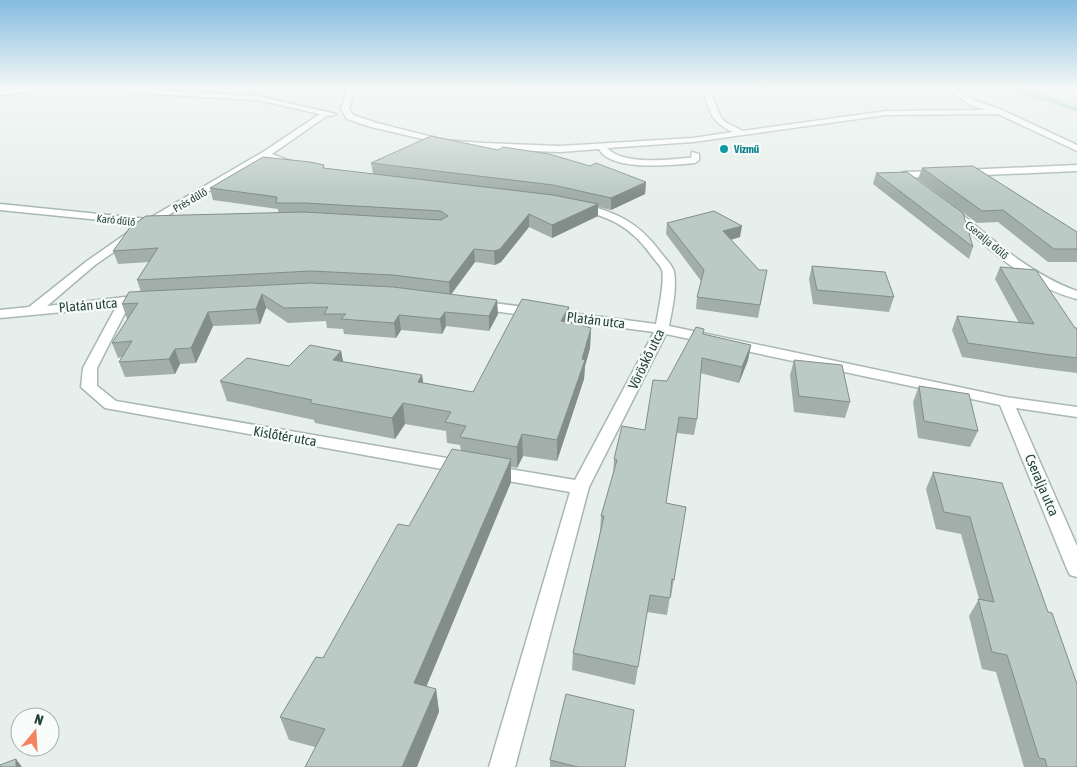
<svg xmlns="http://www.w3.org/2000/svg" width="1077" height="767" font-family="'Asap Condensed',sans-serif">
<rect width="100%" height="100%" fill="#e6efeb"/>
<path fill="#bfe0c8" d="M994 87H1023L1077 105V112Z"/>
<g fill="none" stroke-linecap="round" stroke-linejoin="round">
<path fill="#8ec9d4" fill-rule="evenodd" d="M1016 87 1077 109V111L1011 87Z"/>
<g stroke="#a8b8b2" stroke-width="3">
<path id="street" d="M42 87H74L0 95V91Z
M108 87 257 96 336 114 332 116 328 115 272 154 298 164V168H292L267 157 160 220 163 223 162 225 151 226 95 265 47 306 125 297 144 296 150 300 144 304 129 305 97 368V386L116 401 464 461 470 463 473 467 470 471 464 473 105 408 81 387 83 368 116 307 0 318V310L29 307 87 261 140 224 0 210V204L148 219 263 152 320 114 257 100 136 93Z
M348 87H355L349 109 353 115 377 123 444 140 483 143 560 146 693 138 733 132C709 121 710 111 702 87H709L720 116 725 122 743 131 886 111 986 110 970 105 945 87H953L976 101 1002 110 1077 145V151L998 114 886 115 693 142 607 148C623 165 666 160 687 158H691L692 152 699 154V160L695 163C672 165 611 172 599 149L560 152 483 149 444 144 371 127 347 119 341 109Z
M1077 165V171L963 176 958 173 963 170Z
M940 171 943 172V176L904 178 899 175 904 172Z
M577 203C614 211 638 221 661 253 665 258 673 266 674 272 677 289 672 310 669 326L1006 397 1077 407V417L1016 408 1077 546V577L1070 575 1067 569 1000 405 666 334 589 487 515 767H489L570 492 491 478 485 476 482 472 485 468 491 466 575 480 654 332 478 309 472 305 478 301 656 324C658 313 665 280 662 270 660 265 654 259 651 255 630 225 607 216 573 208V204Z
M949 206 953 207C991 238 1029 274 1077 291V299C1025 286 985 244 945 211L944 209Z"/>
</g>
<use href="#street" fill="#fff" fill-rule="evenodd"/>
</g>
<path fill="#a1aea9" d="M371 163 646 182 645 194 611 210 598 207V216L552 238 529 227 501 262 495 265 475 262 451 294 498 314 489 331 446 326 442 334 401 330 396 338 344 334 343 329 327 328 326 321 288 323 266 308 260 324 213 326 196 363 180 364 175 374 125 377 119 362 122 357 118 358 112 343 128 319H127L122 304 141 292 137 280 149 262 118 264 113 251 278 213V209L213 200 210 188 324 168 373 174Z
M922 168 1077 232V262H1048L998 222 977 223 918 179Z
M876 173 973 247 969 259 873 184Z
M667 223 740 237 731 240 759 270H767L758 318 696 309 697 297 701 281 666 234Z
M812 266 894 297 889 312 813 304 809 279Z
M1000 267 1075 328H1077V373L1037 368 962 357 952 330 957 316 1019 323 995 279Z
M569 323 591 328 590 348 585 366 584 379 557 461 523 456 517 468 511 467V482L426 686 436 689 439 712 315 747 289 740 280 717 323 658 409 526 461 451 460 445 447 443 446 431 405 424 395 439 315 423 314 420 227 401 220 381 289 366 341 351 343 362 422 375 423 383 473 392Z
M703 334 751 345 748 360 739 383 700 373 697 419 694 435 677 433 666 503 686 507 671 597 670 596 667 615 647 612 635 685 572 670 573 653 600 533 601 516 613 476 614 459 645 430 667 381Z
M794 360 850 402 845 418 794 412 790 375Z
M919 386 978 431 970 447 918 438 913 402Z
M933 472 1002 483 1077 767H1024L996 672 982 669 969 616 979 599 961 534 936 529 926 489Z
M550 760 625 767H550Z"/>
<path fill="#838d89" d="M646 182 645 194 611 210V198Z
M598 204V216L552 238V225Z
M529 214V227L501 262 495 265 494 251Z
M742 226 740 237 721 242 723 231Z
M474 249 475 262 450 296 449 282Z
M262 294 266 308 260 324 256 309Z
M497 300 498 314 489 331V316Z
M569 307V326L561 321Z
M208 312 213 326 196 363 191 348Z
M445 312 446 326 442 334 440 319Z
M399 315 401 330 396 338 394 323Z
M591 328 590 348 585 366 584 379 557 461V440Z
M751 345 748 360 739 383 742 367Z
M175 349 180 364 175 374 169 359Z
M341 351 345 371 333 360Z
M422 375 425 396 418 382Z
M403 403 405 424 395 439 392 418Z
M522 434 523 456 517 468V447Z
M511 459V482L418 707 414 683Z
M436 689 439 712 417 767H402Z
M16 759 22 767H16Z"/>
<path fill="#bbcac4" stroke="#838d89" d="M431 136 498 150 503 147 549 154 590 166 596 163 646 182 611 198 553 185 371 163Z
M263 157 310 162 324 165 323 168 553 195 598 204 552 225 529 214 500 249 494 251 474 249 449 282 393 275 311 271 137 280 158 248 113 251 131 226 146 216 304 212 441 220 448 216 441 211 305 203H276L277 197 210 188Z
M973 166 1077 232V249H1054L1003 210 982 211 922 168Z
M907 172 963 213 973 247 876 173Z
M714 211 742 226 723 231 759 270H767L760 305 697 297 704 270 667 223Z
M812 266 885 272 894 297 817 290Z
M1000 267 1036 270 1075 328H1077V358L1044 354 968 343 957 316 1034 324Z
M311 283 393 287 497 300 489 316 445 312 440 319 399 315 394 323 341 319 346 314H324L328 307 284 308 262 294 256 309 208 312 191 348 175 349 169 359 119 362 132 341 112 343 138 303 122 304 129 292Z
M522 299 569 307 561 321 578 324 591 328 582 359 585 360 557 440 522 434 517 447 460 437 466 426 445 422 451 412 403 403 392 418 310 403 312 400 220 381 247 358 289 366 310 345 341 351 333 360 422 375 418 382 473 392Z
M696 327 704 329 703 334 751 345 742 367 702 358 697 419 679 417 666 503 686 507 674 580 672 579 670 598 650 595 638 667 573 653 604 516H601L617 460 614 459 622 426 645 430 653 380 667 381Z
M794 360 842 365 850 402 799 396Z
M919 386 969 394 978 431 924 421Z
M452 449 511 459 414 683 436 689 402 767H305L325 729 280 717 316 657 323 658 398 524 409 526Z
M933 472 1002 483 1048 612 1052 613 1077 684V767H1047L1045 759 1039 758 1007 655 992 652 978 599 994 602 970 517 944 512Z
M566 694 634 710 625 767H578L550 760Z
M16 759V767H0V765Z"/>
<linearGradient id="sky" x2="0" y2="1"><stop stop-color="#84bce0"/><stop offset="0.45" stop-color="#f4f8f6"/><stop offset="1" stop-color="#f4f8f6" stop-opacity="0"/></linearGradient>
<rect width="1077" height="195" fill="url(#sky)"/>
<circle fill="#0f9aa8" stroke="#f7fbf9" stroke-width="2" cx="724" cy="149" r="5"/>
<g text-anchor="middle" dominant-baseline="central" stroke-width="4.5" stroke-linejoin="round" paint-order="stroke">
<g font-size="11" font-weight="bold" fill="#0d838f" stroke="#f7fbf9" text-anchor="start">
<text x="734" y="149">Vízmű</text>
</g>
<g font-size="11" fill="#24423a" stroke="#f7fbf9">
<text transform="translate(190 200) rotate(-30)">Prés dűlő</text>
<text transform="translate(116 220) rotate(6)">Karó dűlő</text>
<text transform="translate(987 240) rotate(40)">Cseralja dűlő</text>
</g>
<g font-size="14" fill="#24423a" stroke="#f7fbf9">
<text transform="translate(88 305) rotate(-5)">Platán utca</text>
<text transform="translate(596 320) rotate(7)">Platán utca</text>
<text transform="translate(646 359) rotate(-64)">Vöröskő utca</text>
<text transform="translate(285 436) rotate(10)">Kislőtér utca</text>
<text transform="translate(1042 485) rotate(67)">Cseralja utca</text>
</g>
</g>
<g transform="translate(35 732) rotate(18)"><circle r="24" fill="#f7fbf9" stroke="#a3b1ad"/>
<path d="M0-4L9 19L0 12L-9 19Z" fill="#f4845f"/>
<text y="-8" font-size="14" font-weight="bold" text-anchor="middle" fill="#24423a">N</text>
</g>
</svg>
